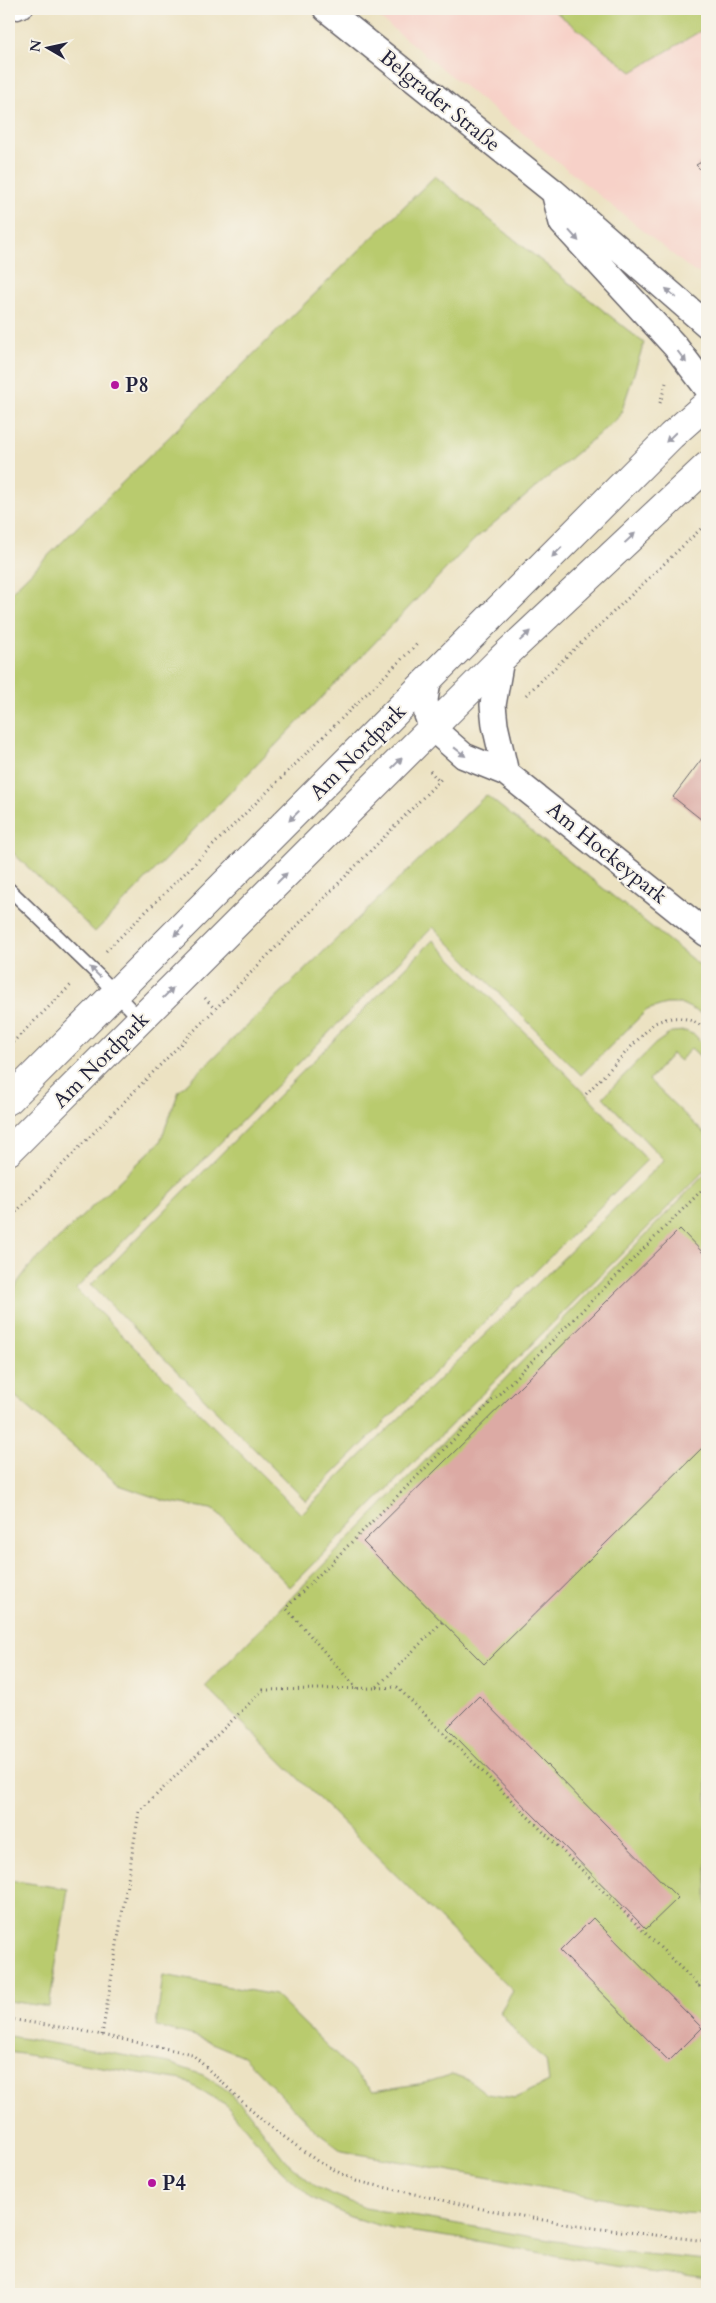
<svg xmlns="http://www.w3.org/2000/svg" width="716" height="2303" font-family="Cardo,serif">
<rect width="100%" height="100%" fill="#f7f3e8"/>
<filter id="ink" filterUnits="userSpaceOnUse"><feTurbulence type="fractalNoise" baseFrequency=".02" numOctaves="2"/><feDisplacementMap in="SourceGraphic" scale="10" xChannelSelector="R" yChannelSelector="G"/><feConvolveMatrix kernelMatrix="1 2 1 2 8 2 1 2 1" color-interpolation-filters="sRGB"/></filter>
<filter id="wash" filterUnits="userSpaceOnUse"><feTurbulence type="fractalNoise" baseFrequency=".0096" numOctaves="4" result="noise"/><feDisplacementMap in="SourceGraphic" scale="20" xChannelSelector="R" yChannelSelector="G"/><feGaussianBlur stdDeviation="1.12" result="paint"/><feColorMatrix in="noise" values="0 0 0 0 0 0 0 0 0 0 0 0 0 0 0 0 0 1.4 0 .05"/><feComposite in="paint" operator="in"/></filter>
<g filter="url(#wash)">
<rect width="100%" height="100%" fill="#ece2c2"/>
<path fill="#f7d1c8" d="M375 9H552L632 72 707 27V276L693 271 371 11Z"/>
<path fill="#b9cb6e" stroke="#6e7654" d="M552 9H707V27L632 72Z
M435 176 644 343 620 416 474 540 95 932 9 849V594Z
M486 795 707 971V1016L682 1004H666L647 1010 581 1075 433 927 76 1289 301 1514 664 1160 603 1097 655 1044 672 1032 685 1031 695 1035 707 1049V1063L691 1048 680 1061 672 1054 649 1080 707 1136V1168L290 1587 218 1513 211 1509 165 1501 119 1485 9 1391V1303L18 1282 29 1267 160 1142 179 1091Z
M433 940 586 1094 647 1160 306 1501 91 1285Z
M707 1172V2214L683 2213 342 2151 317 2132 243 2056 195 2036 156 2026 163 1975 275 1995 373 2091 425 2083 452 2074 469 2080 487 2094 515 2098 549 2082 546 2060 524 2042 500 2012 513 1991 205 1686Z
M9 1880 68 1889 49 2007 9 2001Z
M9 2036 169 2063 203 2075 224 2088 245 2108 285 2160 316 2187 365 2208 614 2251 707 2260V2280L641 2271 470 2240 392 2229 350 2217 312 2198 279 2168 225 2104 183 2080 9 2052Z"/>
<g id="blocks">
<path fill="#dcaaa4" d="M707 159V176L696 165Z
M707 752V824L673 797Z
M680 1229 707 1257V1443L484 1664 363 1542Z
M479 1696 678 1898 646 1929 447 1728Z
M593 1918 702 2028 669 2061 560 1951Z"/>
</g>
</g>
<g filter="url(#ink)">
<use href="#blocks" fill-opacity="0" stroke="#69656a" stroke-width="1"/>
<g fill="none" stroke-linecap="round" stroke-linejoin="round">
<g stroke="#69656a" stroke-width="15">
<path id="service" d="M9 9 18 13 27 9
M9 889 98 975 141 1020"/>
</g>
<g stroke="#69656a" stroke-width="28">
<path id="minor" d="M326 9 554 192 707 325
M554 192 562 223 675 346 707 388
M501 659 493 705 495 725 506 773
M428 682 425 700 427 715 432 728 464 756 506 773 707 934"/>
</g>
<g stroke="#69656a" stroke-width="30">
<path id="tertiary" d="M9 1100 671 436 707 404
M9 1151 501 659 707 466"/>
</g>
<path stroke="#69656a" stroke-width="3" stroke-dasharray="1 4" stroke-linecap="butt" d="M660 403 666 383
M526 695 707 523
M430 771 439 781
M106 951 418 643
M205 998 215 1009
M9 1046 73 983
M586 1094 653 1024C672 1014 692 1016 707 1031
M9 1219 443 777
M377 1688 397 1687 699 1986 707 1977
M357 1689 286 1608 707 1185
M9 2019 78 2030 192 2054 264 2122 317 2161 356 2181 478 2208 576 2226 707 2241
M102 2035 139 1812 263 1690 376 1688 442 1622"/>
<use href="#service" stroke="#fff" stroke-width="12"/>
<use href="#minor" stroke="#fff" stroke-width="25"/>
<use href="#tertiary" stroke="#fff" stroke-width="28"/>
</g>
<defs><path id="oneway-solid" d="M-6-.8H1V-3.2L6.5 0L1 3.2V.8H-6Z" transform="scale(1.25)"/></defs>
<g fill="#9c9ca7">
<use href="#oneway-solid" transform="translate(574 236) rotate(48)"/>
<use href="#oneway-solid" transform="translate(671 293) rotate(-139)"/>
<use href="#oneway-solid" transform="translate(682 357) rotate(53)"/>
<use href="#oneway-solid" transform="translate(671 437) rotate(136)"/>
<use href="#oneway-solid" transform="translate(630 538) rotate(-43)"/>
<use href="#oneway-solid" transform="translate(557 552) rotate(135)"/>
<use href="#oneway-solid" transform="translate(525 636) rotate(-43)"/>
<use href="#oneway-solid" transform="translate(460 752) rotate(38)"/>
<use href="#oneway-solid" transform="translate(397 763) rotate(-45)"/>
<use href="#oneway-solid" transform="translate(294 816) rotate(135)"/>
<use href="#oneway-solid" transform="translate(282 878) rotate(-45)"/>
<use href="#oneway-solid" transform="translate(179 931) rotate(135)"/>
<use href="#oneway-solid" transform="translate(95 972) rotate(-136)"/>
<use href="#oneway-solid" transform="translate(168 993) rotate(-45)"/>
</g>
</g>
<g fill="#b5179e" stroke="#f7f3e8" stroke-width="2">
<circle cx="115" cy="385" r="5"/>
<circle cx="152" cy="2183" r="5"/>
</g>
<g text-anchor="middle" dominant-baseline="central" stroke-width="4" stroke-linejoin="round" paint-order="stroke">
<g font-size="21" fill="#22223b" stroke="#f7f3e8">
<text transform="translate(440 101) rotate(39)">Belgrader Straße</text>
<text transform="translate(358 752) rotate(-45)">Am Nordpark</text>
<text transform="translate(607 853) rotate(39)">Am Hockeypark</text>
<text transform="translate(101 1060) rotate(-45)">Am Nordpark</text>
</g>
<g font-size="21" font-weight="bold" fill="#22223b" stroke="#f7f3e8" text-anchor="start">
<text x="125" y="385">P8</text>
<text x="162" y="2183">P4</text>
</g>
</g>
<rect width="716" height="2303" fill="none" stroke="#f7f3e8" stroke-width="30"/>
<g transform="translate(48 48) rotate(279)" stroke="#f7f3e8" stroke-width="4" paint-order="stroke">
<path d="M0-4L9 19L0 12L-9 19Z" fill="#22223b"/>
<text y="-8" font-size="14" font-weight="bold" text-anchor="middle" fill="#22223b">N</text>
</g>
</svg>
